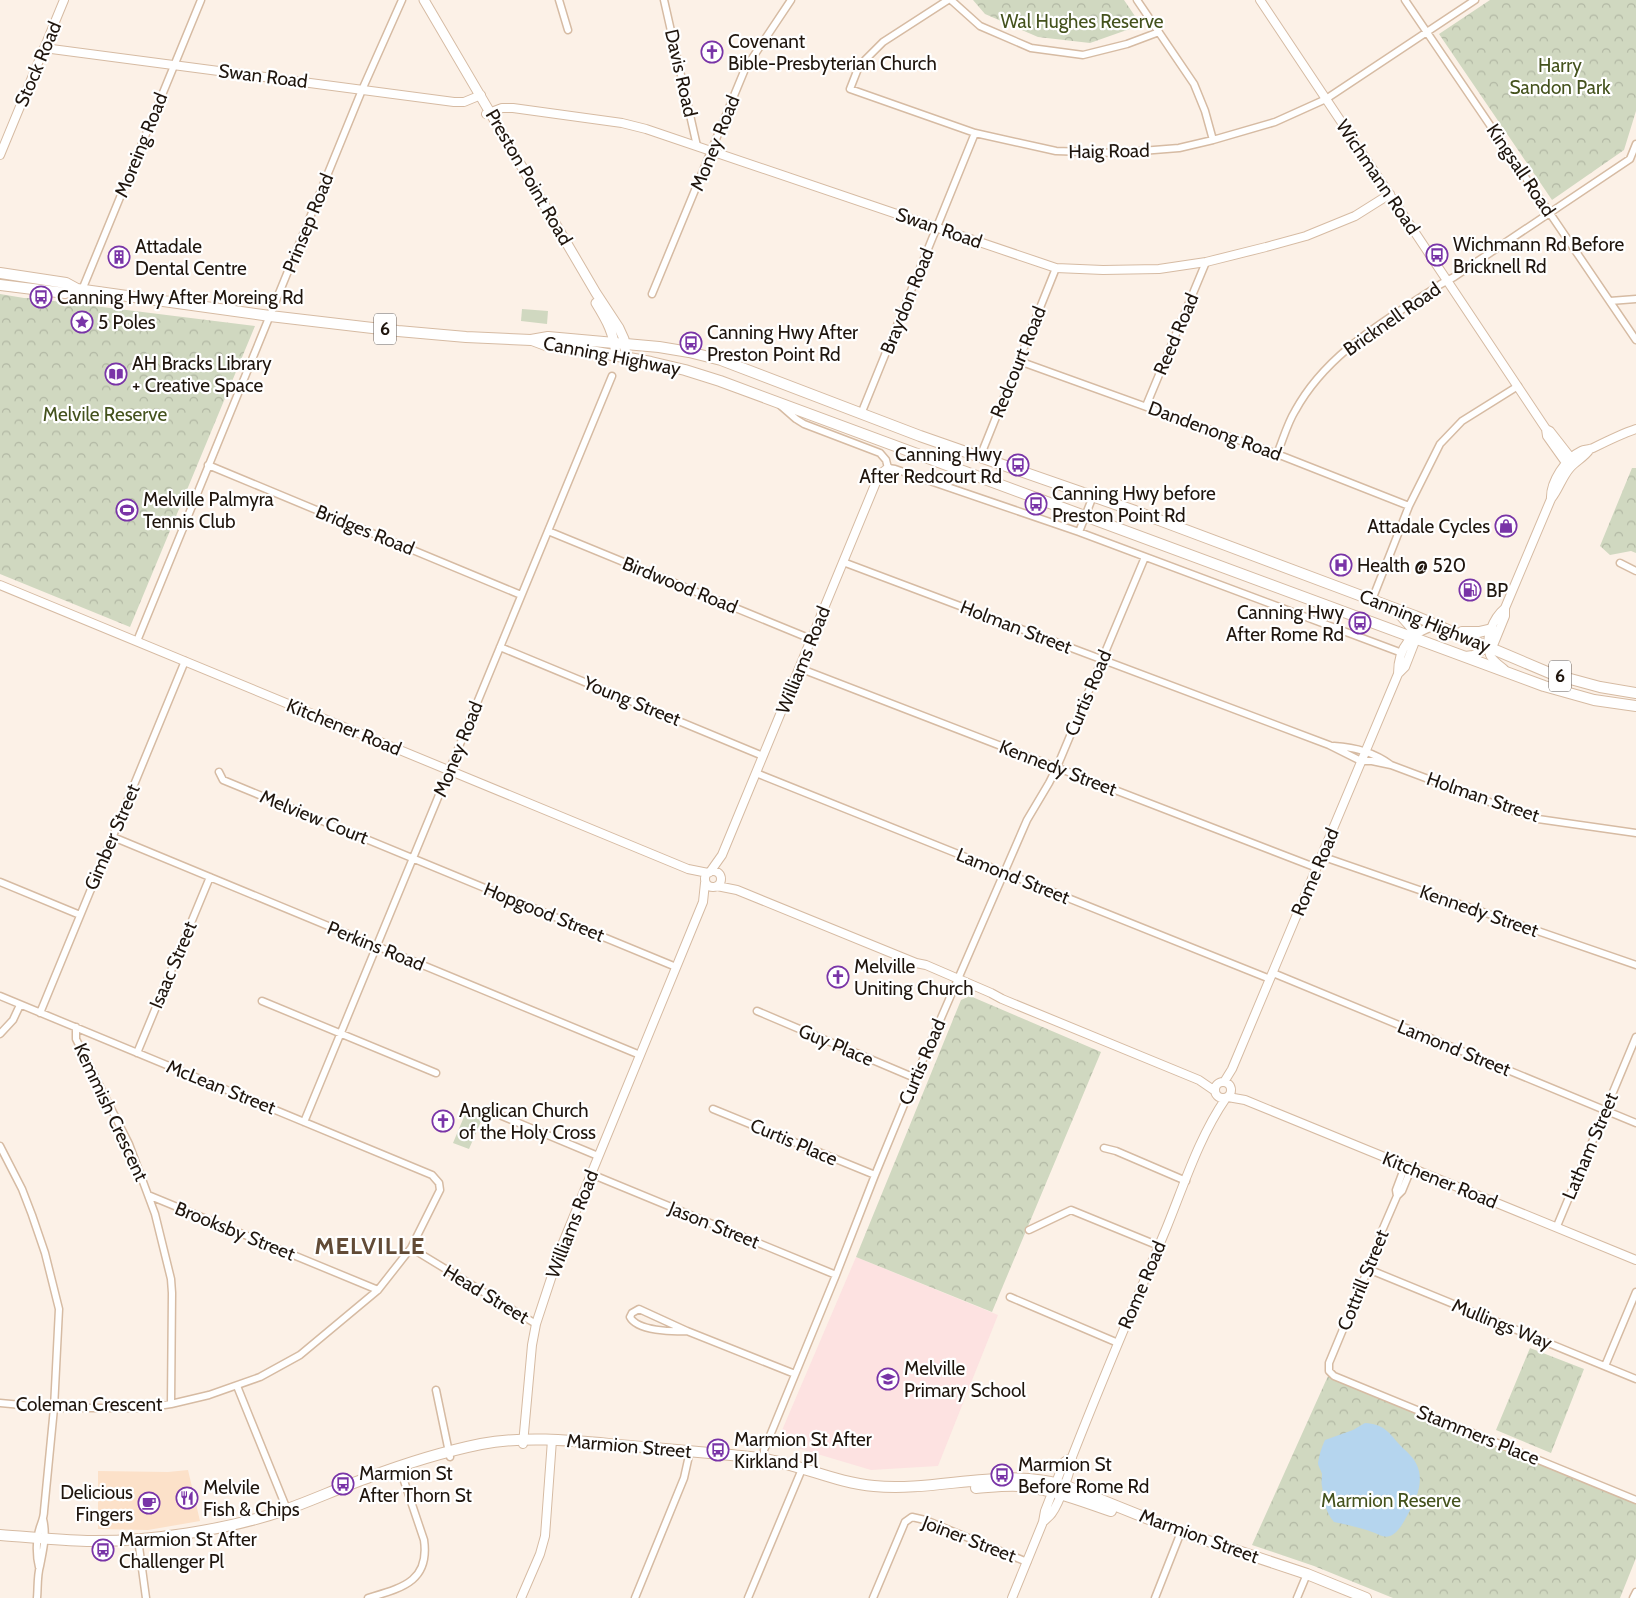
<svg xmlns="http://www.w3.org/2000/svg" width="1636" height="1598" font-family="Cabin,sans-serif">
<defs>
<pattern id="park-crowns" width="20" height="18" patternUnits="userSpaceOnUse" patternTransform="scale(1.25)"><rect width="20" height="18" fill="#d0d8c0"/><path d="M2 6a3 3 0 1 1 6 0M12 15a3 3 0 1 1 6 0" fill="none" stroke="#b2b8a4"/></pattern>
</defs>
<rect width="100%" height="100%" fill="#fcf1e7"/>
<path fill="#fce1c9" d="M188 1470 200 1521 148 1530 98 1529V1471L168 1472Z"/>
<path fill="#fde2e1" d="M856 1257 998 1315 938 1466 871 1470 777 1442Z"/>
<path fill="#d0d8c0" d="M522 309 548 311 547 324 521 321Z
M466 1112 482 1119 469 1149 453 1143Z"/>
<path fill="url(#park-crowns)" d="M973 0H1124L1141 25 1090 43 1038 37 985 14Z
M1490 0H1636V111L1624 150 1552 200 1439 34Z
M0 294 24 298H30L255 326 130 627 0 574Z
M1632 468H1636V553L1631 551 1610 555 1600 546Z
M970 996 1101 1052 992 1312 856 1257 961 1000Z
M1530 1348 1584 1369 1551 1453 1496 1430Z
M1328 1376 1636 1504V1558L1620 1598H1393L1314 1566 1252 1545Z"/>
<path fill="#b5d5ee" d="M1365 1423C1383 1424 1388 1431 1399 1444 1402 1448 1407 1451 1410 1455 1428 1474 1418 1497 1407 1516 1403 1523 1398 1533 1390 1536 1384 1538 1380 1535 1375 1533 1362 1528 1349 1525 1334 1522 1325 1512 1324 1499 1322 1486 1321 1482 1322 1478 1322 1474 1321 1470 1318 1466 1318 1463 1319 1456 1322 1446 1325 1440L1353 1430Z"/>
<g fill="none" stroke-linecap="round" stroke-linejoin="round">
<g stroke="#d6bba3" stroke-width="9">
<path id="minor" d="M559 0 568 30
M664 0 697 146
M948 0 883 42 859 66 850 89 975 133 1056 151 1116 153 1179 148 1213 140 1275 122 1326 99 1475 0
M951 0 980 26 1031 48 1083 55 1127 44 1159 32
M1137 0 1194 84 1205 111 1213 140
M1405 0 1636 340
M82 290 201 0
M652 294 745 69 791 0
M1610 301 1636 299
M1019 361 1277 454 1409 506
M780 405 796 419 804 424 880 453 886 460 888 468 895 469 1079 532 1402 653
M1146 406 1206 262
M861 414 975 133
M1277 454C1283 440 1287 424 1295 411 1327 352 1387 320 1441 284L1454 277 1630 159 1636 144
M980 457 1056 268
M208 465 521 595
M548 531 811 639
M1079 532 1093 496
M843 562 1329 745 1361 761H1372L1391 765
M1620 563 1636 571
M1372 600 1409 506 1440 444 1462 421 1518 386
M137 641 362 90 402 0
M500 647 763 756
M799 668 1317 868
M1334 746C1354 747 1375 753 1391 765L1516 812 1538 819 1636 833
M219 772 223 780 676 967
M756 773 1270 979
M113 837 640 1055
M1321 856 1636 965
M0 882 80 915
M1273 973 1636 1123
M0 996 432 1175 439 1183 440 1190 411 1248 378 1290 300 1355 260 1377 209 1395 171 1404 145 1408H54L0 1403
M262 1001 436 1073
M757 1011 915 1078
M40 1013 185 661
M76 1027V1039L129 1144 155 1214 171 1279 172 1293 171 1404
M0 1034 13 1020 20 1005
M137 1053 210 877
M713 1109 875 1175
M502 1116 598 1156
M304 1122 612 376
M0 1146 22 1189 32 1215 45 1253 59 1309 54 1408 44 1511C44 1517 42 1521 40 1527 36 1539 36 1555 39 1567
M1104 1148 1116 1151 1186 1181
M1411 1169 1402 1191 1397 1196 1381 1233 1378 1245 1329 1363V1371L1334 1376 1636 1500
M591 1174 836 1275
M148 1195 378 1290
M1397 1196 1396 1190 1405 1166
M1557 1226 1636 1037
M1029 1230 1071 1210 1159 1246
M411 1248 536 1324
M1368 1269 1636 1379
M1010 1297 1118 1343
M687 1331C673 1332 637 1331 630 1317L632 1313 639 1309 687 1331 795 1374
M1605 1366 1636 1292
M237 1386 288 1512
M436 1390 450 1457
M763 1462 764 1450 769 1438 836 1275 875 1175 915 1078 1027 820 1049 783 1057 767 1145 557
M138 1539 146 1598
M37 1598C38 1588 37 1576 40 1566 43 1550 47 1535 43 1519
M368 1598C401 1588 430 1582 424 1540L399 1466
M635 1598 684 1478 690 1451
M748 1598 802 1469
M873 1598 905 1522 912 1517 925 1520 1027 1562
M1155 1598 1181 1532
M1297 1598 1307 1574
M1633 1598 1636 1592"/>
</g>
<g stroke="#d6bba3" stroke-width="10">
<path id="tertiary" d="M1260 0 1546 429 1550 431 1575 463
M44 48C181 66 317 84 454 102H464L481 95
M486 114 502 108H513L622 123 646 129 1056 268 1103 270 1159 269 1206 262 1266 247 1306 236 1355 216 1390 194
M0 155 64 0
M1546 429 1547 436 1569 467
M1551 499C1550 482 1566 458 1581 451 1585 449 1589 450 1593 448 1607 441 1621 434 1636 429
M0 585 688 869 708 873
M1465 656 1473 655 1481 651 1494 643 1505 616V608
M1504 669C1499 665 1492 660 1490 655 1484 639 1493 618 1505 608L1551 499C1559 489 1562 477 1570 468 1576 461 1585 457 1590 449
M1398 674C1398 647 1411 631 1438 625
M705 879a8 8 0 1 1 16 0a8 8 0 1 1-16 0Z
M710 872 722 855 879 475 888 468
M717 886 737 890 916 963 926 965 991 993 1002 999 1199 1080 1215 1091
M1215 1090a8 8 0 1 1 16 0a8 8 0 1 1-16 0Z
M1224 1082 1232 1069 1398 674 1405 667 1414 644 1411 628 1395 610
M1228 1097 1245 1100 1636 1260
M523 1444 532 1345 536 1324 562 1245 703 902 705 883
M1043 1522C1046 1519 1050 1516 1052 1513 1059 1503 1072 1469 1072 1457 1102 1380 1134 1305 1166 1229 1184 1185 1199 1137 1226 1098
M521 1598 540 1554 545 1536 552 1440
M1012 1598 1043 1522 1045 1511 1064 1462 1072 1457"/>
</g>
<g stroke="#d6bba3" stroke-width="11">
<path id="secondary" d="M424 0 596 293 619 328 624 339 626 357
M596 303C607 321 614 333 616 355"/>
</g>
<g stroke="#d6bba3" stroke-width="12">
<path id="primary" d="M976 1488C991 1487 1005 1485 1020 1486 1051 1489 1081 1501 1111 1511
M0 1535C29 1537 58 1540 87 1541 149 1542 227 1530 285 1510 313 1500 339 1488 367 1478 404 1464 442 1452 481 1444 535 1434 590 1443 644 1447 673 1450 702 1452 731 1455 745 1457 760 1457 774 1461 808 1468 839 1483 874 1486 937 1492 1002 1467 1064 1485L1181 1532 1307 1574 1366 1598"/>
</g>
<g stroke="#d6bba3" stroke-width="12">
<path id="trunk" d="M0 273 66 283 77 289 270 316 398 331 466 337 531 340 548 337 659 347 689 352 721 360 920 436 1135 511 1415 616 1552 674 1600 687 1636 693
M0 285 65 293 77 289
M532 340 548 346 585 350 651 362 685 370 720 381 1544 686 1594 700 1636 706
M1462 632H1479L1492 629"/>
</g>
<use href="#minor" stroke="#fff" stroke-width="6"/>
<use href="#tertiary" stroke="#fff" stroke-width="8"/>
<use href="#secondary" stroke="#fff" stroke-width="9"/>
<use href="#primary" stroke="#fff" stroke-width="10"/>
<use href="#trunk" stroke="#fff" stroke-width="10"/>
</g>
<defs>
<g id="church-ring" transform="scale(1.125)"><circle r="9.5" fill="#fff" stroke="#7934a7" stroke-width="1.5"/><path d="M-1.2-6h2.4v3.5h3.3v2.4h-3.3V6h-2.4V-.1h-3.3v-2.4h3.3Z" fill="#7934a7"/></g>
<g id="bus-ring" transform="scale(1.125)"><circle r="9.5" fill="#fff" stroke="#7934a7" stroke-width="1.5"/><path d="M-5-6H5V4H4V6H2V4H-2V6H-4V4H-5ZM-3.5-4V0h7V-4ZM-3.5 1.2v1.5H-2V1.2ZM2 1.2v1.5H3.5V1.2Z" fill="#7934a7"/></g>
<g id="building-ring" transform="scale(1.125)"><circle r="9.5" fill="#fff" stroke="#7934a7" stroke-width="1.5"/><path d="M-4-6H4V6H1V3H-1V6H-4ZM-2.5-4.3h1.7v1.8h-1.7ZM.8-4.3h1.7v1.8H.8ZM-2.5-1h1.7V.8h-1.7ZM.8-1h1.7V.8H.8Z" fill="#7934a7"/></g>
<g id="sight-ring" transform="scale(1.125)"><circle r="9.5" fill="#fff" stroke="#7934a7" stroke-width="1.5"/><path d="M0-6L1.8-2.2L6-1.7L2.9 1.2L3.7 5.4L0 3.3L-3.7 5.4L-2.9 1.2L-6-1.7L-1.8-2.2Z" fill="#7934a7"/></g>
<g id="library-ring" transform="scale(1.125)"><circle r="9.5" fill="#fff" stroke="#7934a7" stroke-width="1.5"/><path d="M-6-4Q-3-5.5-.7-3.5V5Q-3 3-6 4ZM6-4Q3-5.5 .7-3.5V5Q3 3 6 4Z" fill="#7934a7"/></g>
<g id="stadium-ring" transform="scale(1.125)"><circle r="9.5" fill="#fff" stroke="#7934a7" stroke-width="1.5"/><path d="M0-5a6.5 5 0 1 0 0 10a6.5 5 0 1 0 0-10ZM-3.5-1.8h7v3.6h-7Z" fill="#7934a7"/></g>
<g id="shop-ring" transform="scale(1.125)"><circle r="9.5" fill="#fff" stroke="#7934a7" stroke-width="1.5"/><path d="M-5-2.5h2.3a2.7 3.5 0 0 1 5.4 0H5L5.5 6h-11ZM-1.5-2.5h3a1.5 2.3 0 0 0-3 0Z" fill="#7934a7"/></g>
<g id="hospital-ring" transform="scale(1.125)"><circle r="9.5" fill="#fff" stroke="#7934a7" stroke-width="1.5"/><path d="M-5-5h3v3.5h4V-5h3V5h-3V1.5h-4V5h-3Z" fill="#7934a7"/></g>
<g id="fuel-ring" transform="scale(1.125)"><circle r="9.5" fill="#fff" stroke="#7934a7" stroke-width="1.5"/><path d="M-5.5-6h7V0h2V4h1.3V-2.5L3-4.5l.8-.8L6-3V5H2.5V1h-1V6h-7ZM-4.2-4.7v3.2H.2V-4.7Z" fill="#7934a7"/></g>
<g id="school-ring" transform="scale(1.125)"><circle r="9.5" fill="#fff" stroke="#7934a7" stroke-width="1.5"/><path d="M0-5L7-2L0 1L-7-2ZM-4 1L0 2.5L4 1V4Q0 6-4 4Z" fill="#7934a7"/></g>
<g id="restaurant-ring" transform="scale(1.125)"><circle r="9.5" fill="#fff" stroke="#7934a7" stroke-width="1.5"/><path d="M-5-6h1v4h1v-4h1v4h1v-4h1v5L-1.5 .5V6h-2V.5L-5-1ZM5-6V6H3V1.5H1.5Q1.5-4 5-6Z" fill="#7934a7"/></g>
<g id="cafe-ring" transform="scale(1.125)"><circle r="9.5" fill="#fff" stroke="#7934a7" stroke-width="1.5"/><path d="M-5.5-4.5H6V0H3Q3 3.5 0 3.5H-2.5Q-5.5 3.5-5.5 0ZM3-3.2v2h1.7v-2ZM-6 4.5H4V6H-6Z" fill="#7934a7"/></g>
</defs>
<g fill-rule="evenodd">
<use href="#church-ring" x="712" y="52"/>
<use href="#bus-ring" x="1437" y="255"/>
<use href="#building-ring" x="119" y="257"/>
<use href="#bus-ring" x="41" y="297"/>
<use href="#sight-ring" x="82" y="322"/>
<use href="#bus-ring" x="691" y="343"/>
<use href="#library-ring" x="116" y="374"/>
<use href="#bus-ring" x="1018" y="465"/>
<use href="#bus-ring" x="1036" y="504"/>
<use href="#stadium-ring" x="127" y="510"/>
<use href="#shop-ring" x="1506" y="526"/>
<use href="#hospital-ring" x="1341" y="565"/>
<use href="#fuel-ring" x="1470" y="590"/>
<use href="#bus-ring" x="1360" y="623"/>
<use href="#church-ring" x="838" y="977"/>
<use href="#church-ring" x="443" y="1121"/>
<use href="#school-ring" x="888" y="1379"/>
<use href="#bus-ring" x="718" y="1450"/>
<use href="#bus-ring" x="1002" y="1475"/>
<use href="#bus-ring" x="343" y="1484"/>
<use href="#restaurant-ring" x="187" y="1498"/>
<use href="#cafe-ring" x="149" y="1503"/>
<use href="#bus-ring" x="103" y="1550"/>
</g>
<g text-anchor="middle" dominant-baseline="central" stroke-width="4.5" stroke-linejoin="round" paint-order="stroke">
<g fill="#fff" stroke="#625b56" stroke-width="1">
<rect x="374" y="313.5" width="22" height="31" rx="4"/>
<rect x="1549" y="660.5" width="22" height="31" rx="4"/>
</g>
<g font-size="18" font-weight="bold" fill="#1f150d">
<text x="385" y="329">6</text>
<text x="1560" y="676">6</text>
</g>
<g font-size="19" fill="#44521d" stroke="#fff">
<text x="1082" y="21">Wal Hughes Reserve</text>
<text x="1560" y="65">Harry<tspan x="1560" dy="22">Sandon Park</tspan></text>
<text x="105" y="414">Melvile Reserve</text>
<text x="1391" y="1500">Marmion Reserve</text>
</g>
<g font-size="19" fill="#1f150d" stroke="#fff" text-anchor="start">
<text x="728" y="41">Covenant<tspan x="728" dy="22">Bible-Presbyterian Church</tspan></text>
<text x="1453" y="244">Wichmann Rd Before<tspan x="1453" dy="22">Bricknell Rd</tspan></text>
<text x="135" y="246">Attadale<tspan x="135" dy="22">Dental Centre</tspan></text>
<text x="57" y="297">Canning Hwy After Moreing Rd</text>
<text x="98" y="322">5 Poles</text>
<text x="707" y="332">Canning Hwy After<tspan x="707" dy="22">Preston Point Rd</tspan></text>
<text x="132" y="363">AH Bracks Library<tspan x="132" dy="22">+ Creative Space</tspan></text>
<text x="1002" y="454" text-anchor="end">Canning Hwy<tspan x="1002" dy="22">After Redcourt Rd</tspan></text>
<text x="1052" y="493">Canning Hwy before<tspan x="1052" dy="22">Preston Point Rd</tspan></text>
<text x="143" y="499">Melville Palmyra<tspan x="143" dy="22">Tennis Club</tspan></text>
<text x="1490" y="526" text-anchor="end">Attadale Cycles</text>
<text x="1357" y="565">Health @ 520</text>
<text x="1486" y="590">BP</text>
<text x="1344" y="612" text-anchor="end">Canning Hwy<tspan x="1344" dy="22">After Rome Rd</tspan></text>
<text x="854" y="966">Melville<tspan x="854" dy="22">Uniting Church</tspan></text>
<text x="459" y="1110">Anglican Church<tspan x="459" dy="22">of the Holy Cross</tspan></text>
<text x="904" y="1368">Melville<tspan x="904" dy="22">Primary School</tspan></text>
<text x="734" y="1439">Marmion St After<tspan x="734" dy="22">Kirkland Pl</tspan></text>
<text x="1018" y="1464">Marmion St<tspan x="1018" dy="22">Before Rome Rd</tspan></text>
<text x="359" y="1473">Marmion St<tspan x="359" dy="22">After Thorn St</tspan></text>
<text x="203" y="1487">Melvile<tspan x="203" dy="22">Fish &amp; Chips</tspan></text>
<text x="133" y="1492" text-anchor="end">Delicious<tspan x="133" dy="22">Fingers</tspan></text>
<text x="119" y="1539">Marmion St After<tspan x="119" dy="22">Challenger Pl</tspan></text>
</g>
<g font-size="19" fill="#1f150d" stroke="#fff">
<text transform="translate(38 64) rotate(-67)">Stock Road</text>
<text transform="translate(681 73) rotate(77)">Davis Road</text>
<text transform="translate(263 76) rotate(7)">Swan Road</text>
<text transform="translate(715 143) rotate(-68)">Money Road</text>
<text transform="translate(141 145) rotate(-68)">Moreing Road</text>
<text transform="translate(1109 151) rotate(-1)">Haig Road</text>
<text transform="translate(1521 170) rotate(56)">Kingsall Road</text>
<text transform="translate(529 177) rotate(60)">Preston Point Road</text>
<text transform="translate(1378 177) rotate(56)">Wichmann Road</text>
<text transform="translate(308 223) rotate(-68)">Prinsep Road</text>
<text transform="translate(939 228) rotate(19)">Swan Road</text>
<text transform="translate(907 301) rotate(-68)">Braydon Road</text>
<text transform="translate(1392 319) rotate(-35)">Bricknell Road</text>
<text transform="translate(1176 334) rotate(-67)">Reed Road</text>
<text transform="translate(612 356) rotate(11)">Canning Highway</text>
<text transform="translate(1018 362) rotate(-68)">Redcourt Road</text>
<text transform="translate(1215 431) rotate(20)">Dandenong Road</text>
<text transform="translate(365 530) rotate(22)">Bridges Road</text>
<text transform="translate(680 585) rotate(22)">Birdwood Road</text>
<text transform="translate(1425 621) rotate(22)">Canning Highway</text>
<text transform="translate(1016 627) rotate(21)">Holman Street</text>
<text transform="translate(803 660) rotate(-68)">Williams Road</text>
<text transform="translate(1088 693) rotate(-67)">Curtis Road</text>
<text transform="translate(632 701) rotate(22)">Young Street</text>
<text transform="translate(344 727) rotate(22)">Kitchener Road</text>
<text transform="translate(458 749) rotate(-68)">Money Road</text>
<text transform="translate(1058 768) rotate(21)">Kennedy Street</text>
<text transform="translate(1483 797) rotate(19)">Holman Street</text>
<text transform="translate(314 817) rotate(22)">Melview Court</text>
<text transform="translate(112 837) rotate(-67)">Gimber Street</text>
<text transform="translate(1315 872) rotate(-67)">Rome Road</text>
<text transform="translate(1013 876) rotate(22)">Lamond Street</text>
<text transform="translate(1479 911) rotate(19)">Kennedy Street</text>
<text transform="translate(544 912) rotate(22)">Hopgood Street</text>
<text transform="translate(376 946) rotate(22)">Perkins Road</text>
<text transform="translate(173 965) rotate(-67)">Isaac Street</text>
<text transform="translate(836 1045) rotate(23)">Guy Place</text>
<text transform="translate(1454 1048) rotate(22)">Lamond Street</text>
<text transform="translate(922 1062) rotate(-67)">Curtis Road</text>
<text transform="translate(221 1087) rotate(22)">McLean Street</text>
<text transform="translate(111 1112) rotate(65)">Kemmish Crescent</text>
<text transform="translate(794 1142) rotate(23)">Curtis Place</text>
<text transform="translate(1590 1146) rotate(-67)">Latham Street</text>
<text transform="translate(1440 1180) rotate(22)">Kitchener Road</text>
<text transform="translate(572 1224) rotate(-69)">Williams Road</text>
<text transform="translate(714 1225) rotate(22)">Jason Street</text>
<text transform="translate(235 1231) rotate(22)">Brooksby Street</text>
<text transform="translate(1363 1280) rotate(-68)">Cottrill Street</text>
<text transform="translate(1142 1285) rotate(-67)">Rome Road</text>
<text transform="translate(486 1294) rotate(31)">Head Street</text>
<text transform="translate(1502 1324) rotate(22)">Mullings Way</text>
<text x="89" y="1404">Coleman Crescent</text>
<text transform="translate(1478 1435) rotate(22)">Stammers Place</text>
<text transform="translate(629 1446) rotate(5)">Marmion Street</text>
<text transform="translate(1199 1536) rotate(20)">Marmion Street</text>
<text transform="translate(969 1539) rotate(21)">Joiner Street</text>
</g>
<g font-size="24" font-weight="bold" letter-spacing="1" fill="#624b36" stroke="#fff">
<text x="370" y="1245">MELVILLE</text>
</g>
</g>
</svg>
